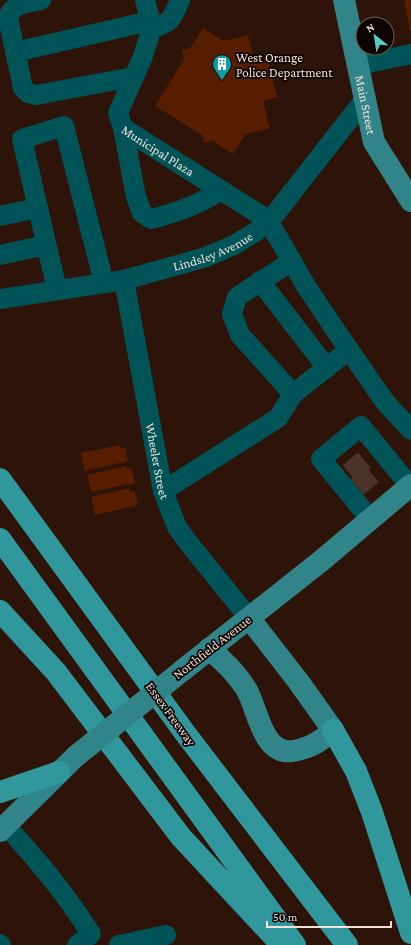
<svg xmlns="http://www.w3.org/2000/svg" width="411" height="945" font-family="'Crimson Pro',serif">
<rect width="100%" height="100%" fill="#2d1308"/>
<path fill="#571d00" d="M404 0H411V31H410Z
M203 28 223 41 248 35 255 64 268 61 277 97 263 101 270 128 246 134 233 154 212 141 204 143 202 135 155 106 184 59 182 50 190 48Z
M120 445V448L125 447 128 461 85 471 81 453Z
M126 466 127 469 131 468 135 483 91 492 87 475Z
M129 488 130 491H135L138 505 95 515 91 497Z"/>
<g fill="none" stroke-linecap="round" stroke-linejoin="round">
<path stroke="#4b3228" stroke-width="20" stroke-dasharray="20 10" stroke-linecap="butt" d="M349 473 371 455
M357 487 380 468"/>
<g stroke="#005457" stroke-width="20">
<path d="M41 0C28 3 12 3 8 18L23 88 28 93 36 95 133 77"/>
<path id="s1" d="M145 0 152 28 142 59 118 113 123 128 268 220 306 286 334 328 385 402 411 430"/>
<path d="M152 28C171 24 173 17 180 0"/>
<path d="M15 52 150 21"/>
<path d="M359 65 411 54"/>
<path d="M123 128 136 197 142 213 151 219C176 213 199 205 221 190"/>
<path d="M0 216 38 208"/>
<path d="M0 255 46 245"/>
<path d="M292 261 237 297 232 314 240 335 293 394"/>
<path id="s2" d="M124 280 163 491 177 527 187 541 249 618"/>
<path d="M260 281 327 368"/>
<path d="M57 290 22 139 64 126 104 283"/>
<path id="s3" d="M0 299 124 280 206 257 234 245 257 231 276 213 365 99"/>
<path d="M163 491 278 418 293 394 349 350"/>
<path d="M370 519 321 459 361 426 410 486"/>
<path d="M5 825C36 858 66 894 91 934L77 945"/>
<path d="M0 944 1 945"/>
<path d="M119 945 166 935"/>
</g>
<g stroke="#318488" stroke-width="22">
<path id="s4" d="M344 0 374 142 411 201"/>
<path d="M209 649C223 660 235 672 245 687 258 706 261 756 293 751 310 748 320 742 333 730L298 681 249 618"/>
<path d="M183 670 321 561 411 485"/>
<path d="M0 831 76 756"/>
</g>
<path stroke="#30989d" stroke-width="22" d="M0 479 185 733 347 945
M0 539 295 945
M0 611 56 672 181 837 276 939
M333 730 356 771 372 812 411 933
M0 792 59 772"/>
<path stroke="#318488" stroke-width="22" d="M76 756 183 670"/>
</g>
<defs>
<g id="building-pin" transform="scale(1)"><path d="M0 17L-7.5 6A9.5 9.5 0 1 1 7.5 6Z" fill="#0f9aa8" stroke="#0d0402"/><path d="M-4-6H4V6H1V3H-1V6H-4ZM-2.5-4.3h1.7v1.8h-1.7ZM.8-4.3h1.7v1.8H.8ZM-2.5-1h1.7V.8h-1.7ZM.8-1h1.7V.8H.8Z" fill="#fff"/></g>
</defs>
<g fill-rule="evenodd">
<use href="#building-pin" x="222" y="64"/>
</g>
<g text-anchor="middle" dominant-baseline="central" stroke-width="3.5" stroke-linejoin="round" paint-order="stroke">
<g font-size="13" fill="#f4e1da" stroke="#0d0402" text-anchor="start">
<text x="236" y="57">West Orange<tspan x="236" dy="15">Police Department</tspan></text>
</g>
<g font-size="13" fill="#f4e1da" stroke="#0d0402">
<text stroke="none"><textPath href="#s4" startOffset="107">Main Street</textPath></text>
<text stroke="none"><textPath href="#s1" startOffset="178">Municipal Plaza</textPath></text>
<text stroke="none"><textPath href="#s3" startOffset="219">Lindsley Avenue</textPath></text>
<text stroke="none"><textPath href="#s2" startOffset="184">Wheeler Street</textPath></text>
<text transform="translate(212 647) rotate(-38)">Northfield Avenue</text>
<text transform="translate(171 714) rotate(54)">Essex Freeway</text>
</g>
</g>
<g transform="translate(375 36) rotate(330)"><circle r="19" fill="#0d0402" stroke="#695c58"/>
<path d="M0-3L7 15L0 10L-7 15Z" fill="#55cec6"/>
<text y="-6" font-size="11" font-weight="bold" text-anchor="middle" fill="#f4e1da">N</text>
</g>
<path d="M267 921v6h124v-6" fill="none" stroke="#f4e1da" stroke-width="2"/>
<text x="273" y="921" font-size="12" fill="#f4e1da" stroke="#0d0402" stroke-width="3" paint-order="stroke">50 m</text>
</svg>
